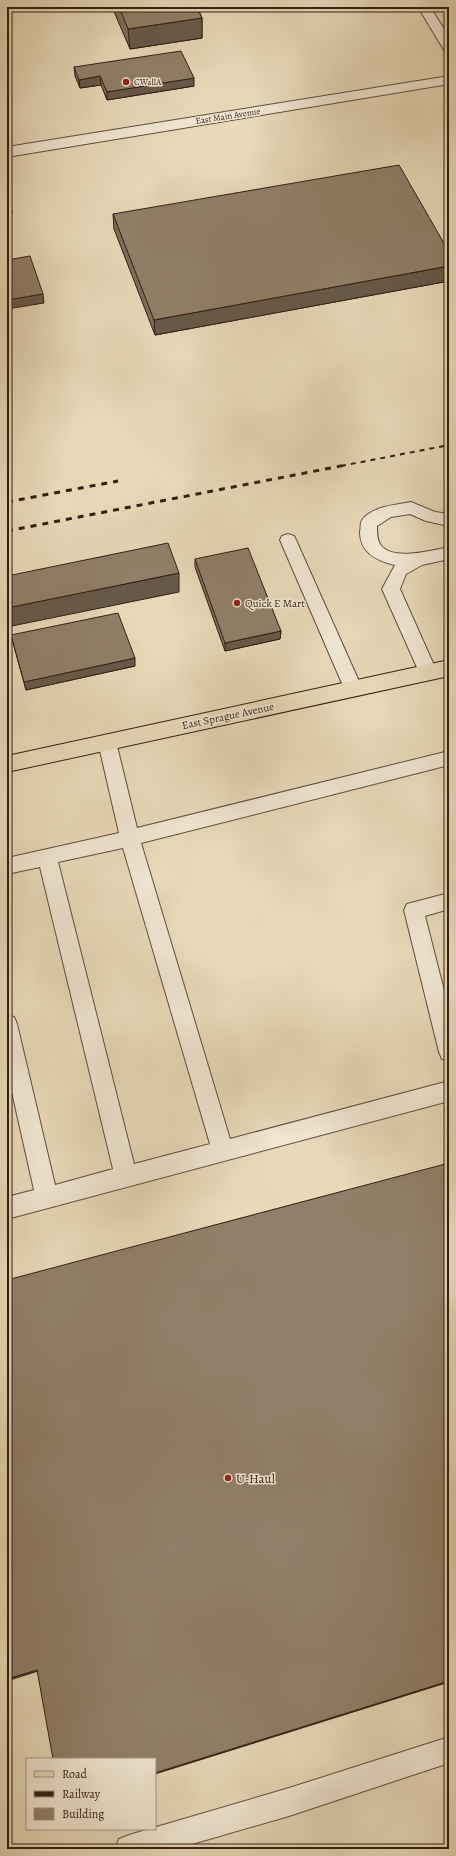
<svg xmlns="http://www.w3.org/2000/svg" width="456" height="1856" font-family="Alegreya,serif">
<rect width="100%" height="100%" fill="#e8d9b9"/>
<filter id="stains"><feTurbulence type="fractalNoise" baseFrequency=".005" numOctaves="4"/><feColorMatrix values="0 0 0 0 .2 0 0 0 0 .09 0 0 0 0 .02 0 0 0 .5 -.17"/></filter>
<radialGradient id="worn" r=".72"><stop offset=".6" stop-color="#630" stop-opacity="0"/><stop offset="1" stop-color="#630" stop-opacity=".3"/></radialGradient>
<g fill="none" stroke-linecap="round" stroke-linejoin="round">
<g stroke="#604d3c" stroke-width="2">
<path id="service" d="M418 7H430L449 37V51L444 50Z
M411 502 435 512 449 514V526L426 521 410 514 391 517 377 526C377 532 377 539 380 544 391 562 433 550 449 547V559L422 565 406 574 400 589 437 672 434 677 428 679 422 677 419 672 382 589 395 565C377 561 360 553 360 532 361 528 360 523 362 520 373 506 395 505 411 502Z
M288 534 294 536 296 540 362 688 359 693 353 695 347 693 344 688 280 540 282 536Z
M107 735 114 737 116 742 137 828 449 751V765L141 843 230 1139 449 1081V1101L7 1219V1197L34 1190 7 1070V1015L14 1017 17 1024 55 1185 113 1169 40 867 7 874V858L119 833 98 742 100 737ZM123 848 210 1144 134 1164 58 862Z
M449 893V909L425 916 449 1010V1061L442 1059 439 1052 404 910 407 904Z
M449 1737V1763L289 1816 175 1849H115L119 1839 129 1835 289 1788Z"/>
</g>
<g stroke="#604d3c" stroke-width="2">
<path id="minor" d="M449 76V84L7 157V147Z"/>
</g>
<g stroke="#321e12" stroke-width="2">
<path id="primary" d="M449 660V676L7 772V756Z"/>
</g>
<use href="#service" fill="#f0e6d2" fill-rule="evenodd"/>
<use href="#minor" fill="#f0e6d2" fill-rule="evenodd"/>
<use href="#primary" fill="#e8d9b9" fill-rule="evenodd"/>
<path stroke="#321e12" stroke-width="2" stroke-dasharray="5 5" stroke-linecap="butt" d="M341 466 449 445"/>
<path stroke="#321e12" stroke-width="3" stroke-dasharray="6 6" stroke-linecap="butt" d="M7 502 118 481
M7 531 346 465"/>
</g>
<path fill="#7d6d5a" stroke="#321e12" d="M112 7H197L202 18V38L130 49Z
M74 67 194 86 107 100 101 85 80 88 75 76Z
M113 214 449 252V281L155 335 114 229Z
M195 559 281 631 280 639 225 651 195 567Z
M11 635 135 666 26 690 13 643Z"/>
<path fill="#66594a" stroke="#321e12" d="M202 18V38L130 49 128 29Z
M100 76 101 85 80 88 79 80Z
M194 78V86L107 100V92Z
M11 204 12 213 7 214V205Z
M449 266V281L155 335 154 320Z
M43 294 44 303 7 309V300Z
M179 573V592L7 627V608Z
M281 631 280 639 225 651V643Z
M135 658V666L26 690 24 682Z
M37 1670 38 1671 7 1681V1679Z
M449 1681V1682L155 1774V1773Z"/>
<path fill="#917f69" stroke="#321e12" d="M119 7H197L202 18 128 29Z
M181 51 194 78 107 92 100 76 79 80 74 67Z
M399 165 449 252V266L154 320 113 214Z
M7 194 11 204 7 205Z
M30 256 43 294 7 300V260Z
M168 543 179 573 7 608V576Z
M248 548 281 631 225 643 195 559Z
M118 613 135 658 24 682 11 635Z
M449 1163V1681L155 1773V1759H53L37 1670 7 1679V1280Z"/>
<g fill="#8f2418" stroke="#f0e6d2" stroke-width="1.5">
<circle cx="126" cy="82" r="4"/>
<circle cx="237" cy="603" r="4"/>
<circle cx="228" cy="1478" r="4"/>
</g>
<g text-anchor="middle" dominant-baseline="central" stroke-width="3" stroke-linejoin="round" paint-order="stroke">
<g font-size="9" fill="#321e12" stroke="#f0e6d2" text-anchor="start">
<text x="134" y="82">CWallA</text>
</g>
<g font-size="9" fill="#321e12" stroke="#f0e6d2">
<text transform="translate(228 116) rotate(-9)">East Main Avenue</text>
</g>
<g font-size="11" fill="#321e12" stroke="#f0e6d2" text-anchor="start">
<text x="245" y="603">Quick E Mart</text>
</g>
<g font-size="11" fill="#321e12" stroke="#f0e6d2">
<text transform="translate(228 716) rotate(-12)">East Sprague Avenue</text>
</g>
<g font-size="13" fill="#321e12" stroke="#f0e6d2" text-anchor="start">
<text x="236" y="1478">U-Haul</text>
</g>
</g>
<rect width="456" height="1856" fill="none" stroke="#e8d9b9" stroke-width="24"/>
<rect x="8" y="8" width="440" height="1840" fill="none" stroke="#321e12" stroke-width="2"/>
<rect x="12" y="12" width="432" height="1832" fill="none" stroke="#321e12"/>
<rect x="26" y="1758" width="130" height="72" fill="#f0e6d2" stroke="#a49685"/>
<rect x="34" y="1771" width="20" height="6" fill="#e8d9b9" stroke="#a49685"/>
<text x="62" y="1778" font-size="12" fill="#321e12">Road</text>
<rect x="34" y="1791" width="20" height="6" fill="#321e12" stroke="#a49685"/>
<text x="62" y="1798" font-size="12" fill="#321e12">Railway</text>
<rect x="34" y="1808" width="20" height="12" fill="#917f69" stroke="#a49685"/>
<text x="62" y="1818" font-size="12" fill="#321e12">Building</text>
<rect width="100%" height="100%" filter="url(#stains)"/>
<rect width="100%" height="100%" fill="url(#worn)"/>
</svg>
